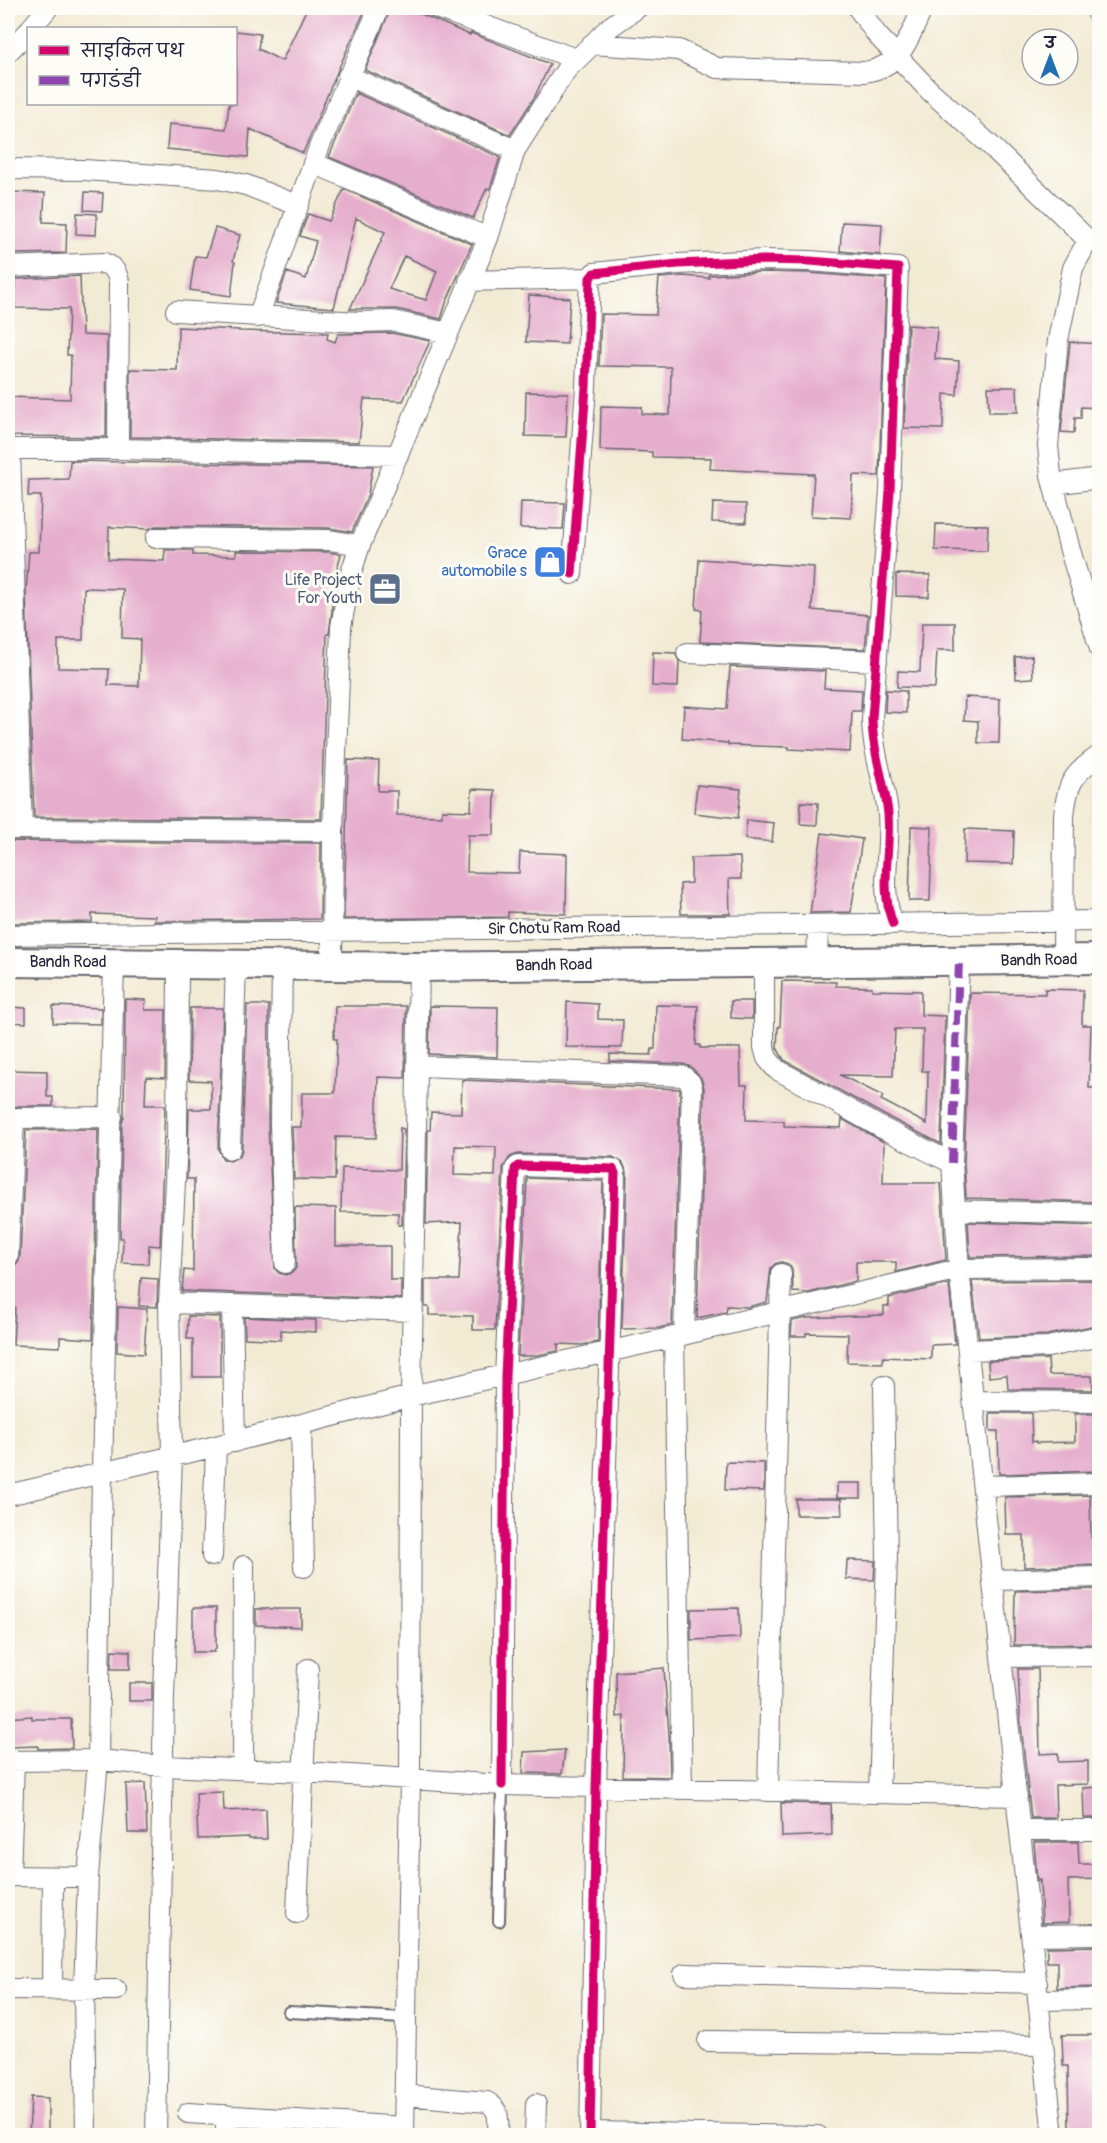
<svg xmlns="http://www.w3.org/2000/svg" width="1107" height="2143" font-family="Pangolin,'Playpen Sans Deva',sans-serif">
<rect width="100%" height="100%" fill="#fdfcf7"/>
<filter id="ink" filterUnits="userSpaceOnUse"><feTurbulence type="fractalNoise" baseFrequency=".0167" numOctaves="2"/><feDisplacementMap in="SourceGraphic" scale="12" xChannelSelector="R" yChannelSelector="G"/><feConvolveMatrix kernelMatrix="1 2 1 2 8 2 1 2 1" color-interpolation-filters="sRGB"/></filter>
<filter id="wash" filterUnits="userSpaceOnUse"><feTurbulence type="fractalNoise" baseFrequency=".008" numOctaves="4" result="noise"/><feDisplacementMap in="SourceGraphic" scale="24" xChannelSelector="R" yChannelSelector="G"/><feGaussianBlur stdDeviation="1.35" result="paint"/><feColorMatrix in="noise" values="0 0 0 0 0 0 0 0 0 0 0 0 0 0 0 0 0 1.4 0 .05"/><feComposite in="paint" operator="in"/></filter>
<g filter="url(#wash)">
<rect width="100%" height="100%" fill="#f2ebd4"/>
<g id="blocks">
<path fill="#e6aecd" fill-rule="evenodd" d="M307 8H366L337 72 303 153 250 129 248 157 167 149 169 124 226 129 229 104H236V31L260 34 258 49 282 61Z
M391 8H407L470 35 471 33 550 64 534 98 510 135 365 70Z
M356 93 500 157 490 189 487 188 473 218 329 157Z
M344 189 472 244 446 303 441 319 396 309H350L385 232 356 218 334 308 276 303 287 272 306 279 316 241 300 236 308 214 329 221ZM404 256 437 271 426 300 389 289Z
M10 192 45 193 43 222 67 223 66 253 14 254 12 211H10Z
M85 192 103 193 102 211 84 210Z
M77 213 97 214 96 235 76 234Z
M842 222 882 224 880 255 840 251Z
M215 228 240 235 233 261 235 262 231 296 190 290 195 256 206 257Z
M764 272 809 273 886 279 879 476 853 475 851 518 811 516 814 474 710 469 711 458 652 457V452L600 450 601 406 642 407V414L670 415 671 367 599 366 601 314 656 315 659 278 682 276 709 278V275Z
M80 276 82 335 107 336 106 437 8 436V397L70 399 71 355H67L69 309 15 308 16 279Z
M529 295 570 298 567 344 526 342Z
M908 325 937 327 935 359 959 361 957 395 944 394 943 429 904 428Z
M178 327 239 330V331L328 333 327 339 335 342 338 334 392 333 430 341 403 401 364 399 359 442 130 437V369L177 370Z
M1070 342 1100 344V408L1081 407V418H1075L1074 433 1061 432Z
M988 387H1017L1018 412H989Z
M526 392 568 393 566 437 525 436Z
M70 461 373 466 368 494 352 532 329 528 156 526 149 529 109 527 108 559 164 561 165 550H193V555L236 556V551L328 552 341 554 332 588V611L329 634H327L321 819 34 817 26 591 29 552H39L41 496H28L29 480 69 479ZM84 588 123 589 122 638 140 639 139 686 108 685 109 669 58 668V640H83Z
M521 502 565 503 563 529 520 528Z
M713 503 746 504V523L712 522Z
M936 524 988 525 987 551 935 550Z
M699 559 814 567 812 610 868 615 865 649 700 642 702 610 696 609Z
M896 574 930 575 929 597 896 596Z
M922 623H955V650H937L935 688 897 687 898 671 920 672Z
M653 652 675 653 679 661 678 687 652 686Z
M1032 656 1033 678 1016 679 1015 657Z
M730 667 825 671 824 688 862 690 861 711H852L850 752 789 749V747L728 745V743L682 739 684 706 727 709Z
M886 690 906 691V713L885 712Z
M965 697 1000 699 999 743H978V721L964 720Z
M348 760 379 761 378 791H397V815L442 816V810L471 811 472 789 495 790 494 835H468L467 872 519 873 520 852 567 854 566 914 508 912V917L344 919Z
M697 785 741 789 738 818 694 813Z
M801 802 818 803 817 825 800 824Z
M747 820 774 823 772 842 745 839Z
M911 826 932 827 930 901H909Z
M965 829 1014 831 1013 864 964 863Z
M822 833 862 839 851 912 810 913Z
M8 841 321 843 320 919 154 921 155 916 92 914V922L8 923Z
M740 857 741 879H729L730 914H681L680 884 691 883V858Z
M782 981 836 982V986L872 987V990L921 991V1015L945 1016 941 1144 886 1116 784 1060 777 1048 778 1027H780ZM895 1029H923L922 1071H928L927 1124 881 1100 883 1096 840 1075 893 1076Z
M1045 989 1083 990 1082 1025H1091L1089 1088H1100V1176H1096L1095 1202 966 1198 964 1163 970 993 1045 994Z
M125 999 146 1000 145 1010H166L165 1078 146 1077 145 1105H165L160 1246 149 1245 148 1264 122 1263 123 1238H120L122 1123 124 1117Z
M731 1001H752V1019L731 1018Z
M567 1002 598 1004V1019L623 1020 622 1048 566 1047Z
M247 1005H269L268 1124 275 1269 279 1273 285 1275 292 1273 296 1268 295 1207 336 1208V1246H390V1280H401V1299L182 1291 184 1270 193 1271 194 1179H187L189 1109H211V1081L189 1080 190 1008H223L218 1149 223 1159 230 1161 240 1156 242 1149Z
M656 1005 698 1006 696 1045H700V1048H740L741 1085H747L746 1120 784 1121V1126L841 1128 842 1119 884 1142 883 1183H941L946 1260 896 1272V1262H856V1281L809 1293 793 1292 792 1269 788 1264 781 1262 775 1264 771 1268 767 1302 748 1307 727 1306 726 1312 697 1318 704 1088 701 1078 691 1067 683 1064 610 1061V1054L651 1055 652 1049H655Z
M53 1006 101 1008V1024L53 1023Z
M335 1006H406L405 1078 378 1077 376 1138 336 1137 335 1180 294 1179 292 1127H301L302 1093H335L337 1039H334Z
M430 1006 498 1007 497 1057 429 1054Z
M8 1007 26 1008V1023L8 1022Z
M8 1070 47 1071V1097H53V1106H18L8 1110Z
M462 1080 680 1089 672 1325 659 1328 622 1329 627 1173 623 1163 613 1157 518 1154 510 1157 503 1168 495 1330H473V1316L429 1315V1307H425V1280H459L462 1222 426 1224 428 1130H430L431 1112 461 1113ZM455 1146 496 1147 495 1176 454 1175Z
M400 1128 404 1129 402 1225H398V1213L341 1212 342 1168 399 1170Z
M98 1129 93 1339 60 1337V1347L13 1345 15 1307H11V1267L18 1263 20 1257 26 1130Z
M527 1178 603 1181 598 1342 582 1345 558 1344V1351L533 1356H518Z
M968 1222 1100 1226 1099 1256 970 1257Z
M141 1278 158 1279 157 1307 139 1306Z
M1100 1280V1306H1097L1096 1325 1047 1335 979 1338 972 1281Z
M949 1284 955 1344 931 1345V1359L883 1357V1363L847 1362 848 1334 806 1333V1336H791L792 1321 806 1318 884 1315V1306H889V1298Z
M118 1307 147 1309 144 1354 117 1352Z
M188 1316 220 1317V1377H193V1339H187Z
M244 1317 316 1320V1332L281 1330V1340L245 1338Z
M1048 1359 1049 1375 1092 1376 1093 1390 1008 1389 1007 1375 989 1377 988 1361Z
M990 1413H1031L1032 1442 1036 1441V1443L1075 1442V1414H1100V1471L999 1474 998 1431H990Z
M726 1462 764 1463V1491L725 1490Z
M837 1483H861V1498H837Z
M1090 1495 1091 1537H1100V1565L1024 1567V1535H1006L1005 1497Z
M796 1499H841L842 1515H796Z
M847 1560 875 1561 874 1580 846 1579Z
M1098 1589V1612H1096L1097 1644 1014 1645 1015 1591Z
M193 1608H216V1649H214V1652H193Z
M739 1608 740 1638 691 1640V1609Z
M256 1609H301V1627L256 1625Z
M112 1650 130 1651V1669H111Z
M664 1668 669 1735 670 1777 623 1776 624 1716 617 1717 616 1672Z
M1018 1669H1038L1040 1754 1058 1753V1762L1088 1761V1784L1055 1785 1056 1818H1031L1020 1716Z
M129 1683H152V1701H129Z
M32 1716V1719H71L72 1748 38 1749V1746L8 1747V1718Z
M565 1750 562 1774 523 1773 524 1752Z
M145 1783 147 1833H128L126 1784Z
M1100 1787V1818H1084L1083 1788Z
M223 1792 224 1811 266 1809 267 1839H249V1837L198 1839 196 1793Z
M781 1803 831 1804 832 1835 782 1837Z
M1034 1842H1078L1079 1864H1100V1879L1068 1880 1069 1922 1042 1923 1040 1880 1037 1881Z
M1099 1946 1100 1987 1057 1988V1962H1047V1947Z
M1062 2035H1100V2136H1069L1068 2066H1063Z
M31 2097 48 2098V2135H29Z"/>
</g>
</g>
<g filter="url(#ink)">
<use href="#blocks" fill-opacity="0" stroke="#6b6871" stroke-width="1.5"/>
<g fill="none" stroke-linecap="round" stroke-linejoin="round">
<g stroke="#6b6871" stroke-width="14">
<path id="lane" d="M499 1921 502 1785
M289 2012 404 2018"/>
</g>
<g stroke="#6b6871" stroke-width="22">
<path id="street" d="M437 8 576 59
M858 8 877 35 929 90 989 144 1086 238
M1096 8 1100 21
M31 28 48 8
M592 44 679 50 717 68 865 72C903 66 908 38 923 8
M8 52 28 32
M348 76 515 150
M313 163 488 238
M8 169 84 170 218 179 246 185 297 205
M1086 238V244L1073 268 1058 340 1048 446 1051 475 1070 550 1100 649
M8 267 104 263C114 267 117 272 119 282L118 449
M469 281 590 278
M176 311 359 322 393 321 448 333
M258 317 320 145 379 8
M8 449H118L398 455
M10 449 22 829
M1053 484 1100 478
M156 538 329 540 360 545
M572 574 586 387 590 278 594 273 678 264 764 260 810 261 898 268 890 491 872 718C872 751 885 782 888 814 891 851 879 888 893 924
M687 653 877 661
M8 829 333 831
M8 935 1100 921
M1063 959 1064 816C1067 784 1072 774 1100 755
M959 961 952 1163 959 1269 1053 2136
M764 963V1047L767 1058 776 1069 880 1127 952 1163
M817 963 818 925
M282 964 280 1124 285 1263
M332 965 333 831 341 627 350 576 360 545 488 238 515 150 566 70 610 27 637 8
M418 1066 683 1076 690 1082 692 1088 684 1335
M230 1149 236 964
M955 1210 1100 1214
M8 1256 14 1120 18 1118 112 1117
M169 1303 413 1311
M232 1305 235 1442
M674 1337 682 1789
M969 1350 1048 1347 1100 1336
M974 1401 1100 1402
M301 1425 304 1567
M984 1486 1100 1483
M8 1495 216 1446 411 1396 674 1337 959 1269 1100 1268
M212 1556 216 1446
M994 1580 1100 1577
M1002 1657 1100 1656
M8 1761 98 1760 164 1766 304 1772 502 1785 1017 1796
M243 1769 244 1566
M502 1785 505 1376 515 1169 518 1166 613 1169 615 1173 596 1788 590 2136
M768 1791 781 1274
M879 1793 887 1558 884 1386
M1021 1830H1100
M8 1876 88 1877
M10 1876 14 1762
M297 1913 308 1669
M1032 1935 1100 1934
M684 1974 1037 1983
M8 1989 116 1990
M52 1990 53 1877
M1038 2000 1100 1999
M708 2041 1043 2045
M404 2095 487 2102C501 2109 498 2122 498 2136
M188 2113 404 2127
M590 2132 818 2136
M86 2136 84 1990 88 1877 98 1760 102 1472 114 962
M156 2136 164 1696 172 1456 169 1303 177 1142 178 963
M226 2136V2115
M404 2136 410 1779 411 1396 419 967
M535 2136 536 2104"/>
</g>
<g stroke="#6b6871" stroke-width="32">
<path id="secondary" d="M8 962 419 967 1100 959"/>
</g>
<use href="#lane" stroke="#fff" stroke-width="10"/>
<use href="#street" stroke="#fff" stroke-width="20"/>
<use href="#secondary" stroke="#fff" stroke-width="28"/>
<path stroke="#8e44ad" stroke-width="8" stroke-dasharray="15 8" stroke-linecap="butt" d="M952 1163 959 961"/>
<g stroke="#fdfcf7" stroke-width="13">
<path id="cycleway" d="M572 574 586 387 590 278 594 273 678 264 764 260 810 261 898 268 890 491 872 718C872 751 885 782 888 814 891 851 879 888 893 924
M502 1785 505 1376 515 1169 518 1166 613 1169 615 1173 596 1788 590 2136"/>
</g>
<use href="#cycleway" stroke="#d6006c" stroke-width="9"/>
</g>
</g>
<defs>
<g id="shop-square" transform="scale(1.725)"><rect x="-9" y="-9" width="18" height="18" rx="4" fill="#3f7fe0" stroke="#fdfcf7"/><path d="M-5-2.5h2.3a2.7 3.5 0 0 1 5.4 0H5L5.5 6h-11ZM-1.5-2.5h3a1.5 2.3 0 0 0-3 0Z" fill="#fff"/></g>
<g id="office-square" transform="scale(1.725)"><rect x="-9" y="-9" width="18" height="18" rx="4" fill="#5c6f8a" stroke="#fdfcf7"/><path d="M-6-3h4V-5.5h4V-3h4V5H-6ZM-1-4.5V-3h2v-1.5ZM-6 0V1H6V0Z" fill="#fff"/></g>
</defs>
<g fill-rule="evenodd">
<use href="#shop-square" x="550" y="562"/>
<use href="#office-square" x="385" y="589"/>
</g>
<g text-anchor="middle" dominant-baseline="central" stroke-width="6" stroke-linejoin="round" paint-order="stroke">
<g font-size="16" fill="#366cbe" stroke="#fdfcf7" text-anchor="end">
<text x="527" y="553">Grace<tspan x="527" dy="18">automobile s</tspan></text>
</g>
<g font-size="16" fill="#4e5e75" stroke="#fdfcf7" text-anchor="end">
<text x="362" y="580">Life Project<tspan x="362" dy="18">For Youth</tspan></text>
</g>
<g font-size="16" fill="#22223b" stroke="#fdfcf7">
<text transform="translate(554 928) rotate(-1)">Sir Chotu Ram Road</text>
<text transform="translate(1039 960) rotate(-1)">Bandh Road</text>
<text x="68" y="962">Bandh Road</text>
<text transform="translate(554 965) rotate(-1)">Bandh Road</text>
</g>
</g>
<rect width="1107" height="2143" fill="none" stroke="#fdfcf7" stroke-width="30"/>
<rect x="27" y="27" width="210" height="78" fill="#fdfcf7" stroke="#a5a5ac" stroke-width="1.5"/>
<rect x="39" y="46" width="30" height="9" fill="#d6006c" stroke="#a5a5ac" stroke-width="1.5"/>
<text x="81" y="57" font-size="18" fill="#22223b">साइकिल पथ</text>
<rect x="39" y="76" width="30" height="9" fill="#8e44ad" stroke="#a5a5ac" stroke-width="1.5"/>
<text x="81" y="87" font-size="18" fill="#22223b">पगडंडी</text>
<g transform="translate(1050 57)"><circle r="28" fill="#fdfcf7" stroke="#a5a5ac" stroke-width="1.5"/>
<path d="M0-4.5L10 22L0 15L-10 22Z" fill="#1f6fb2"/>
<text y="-9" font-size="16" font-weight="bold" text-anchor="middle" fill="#22223b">उ</text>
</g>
</svg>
